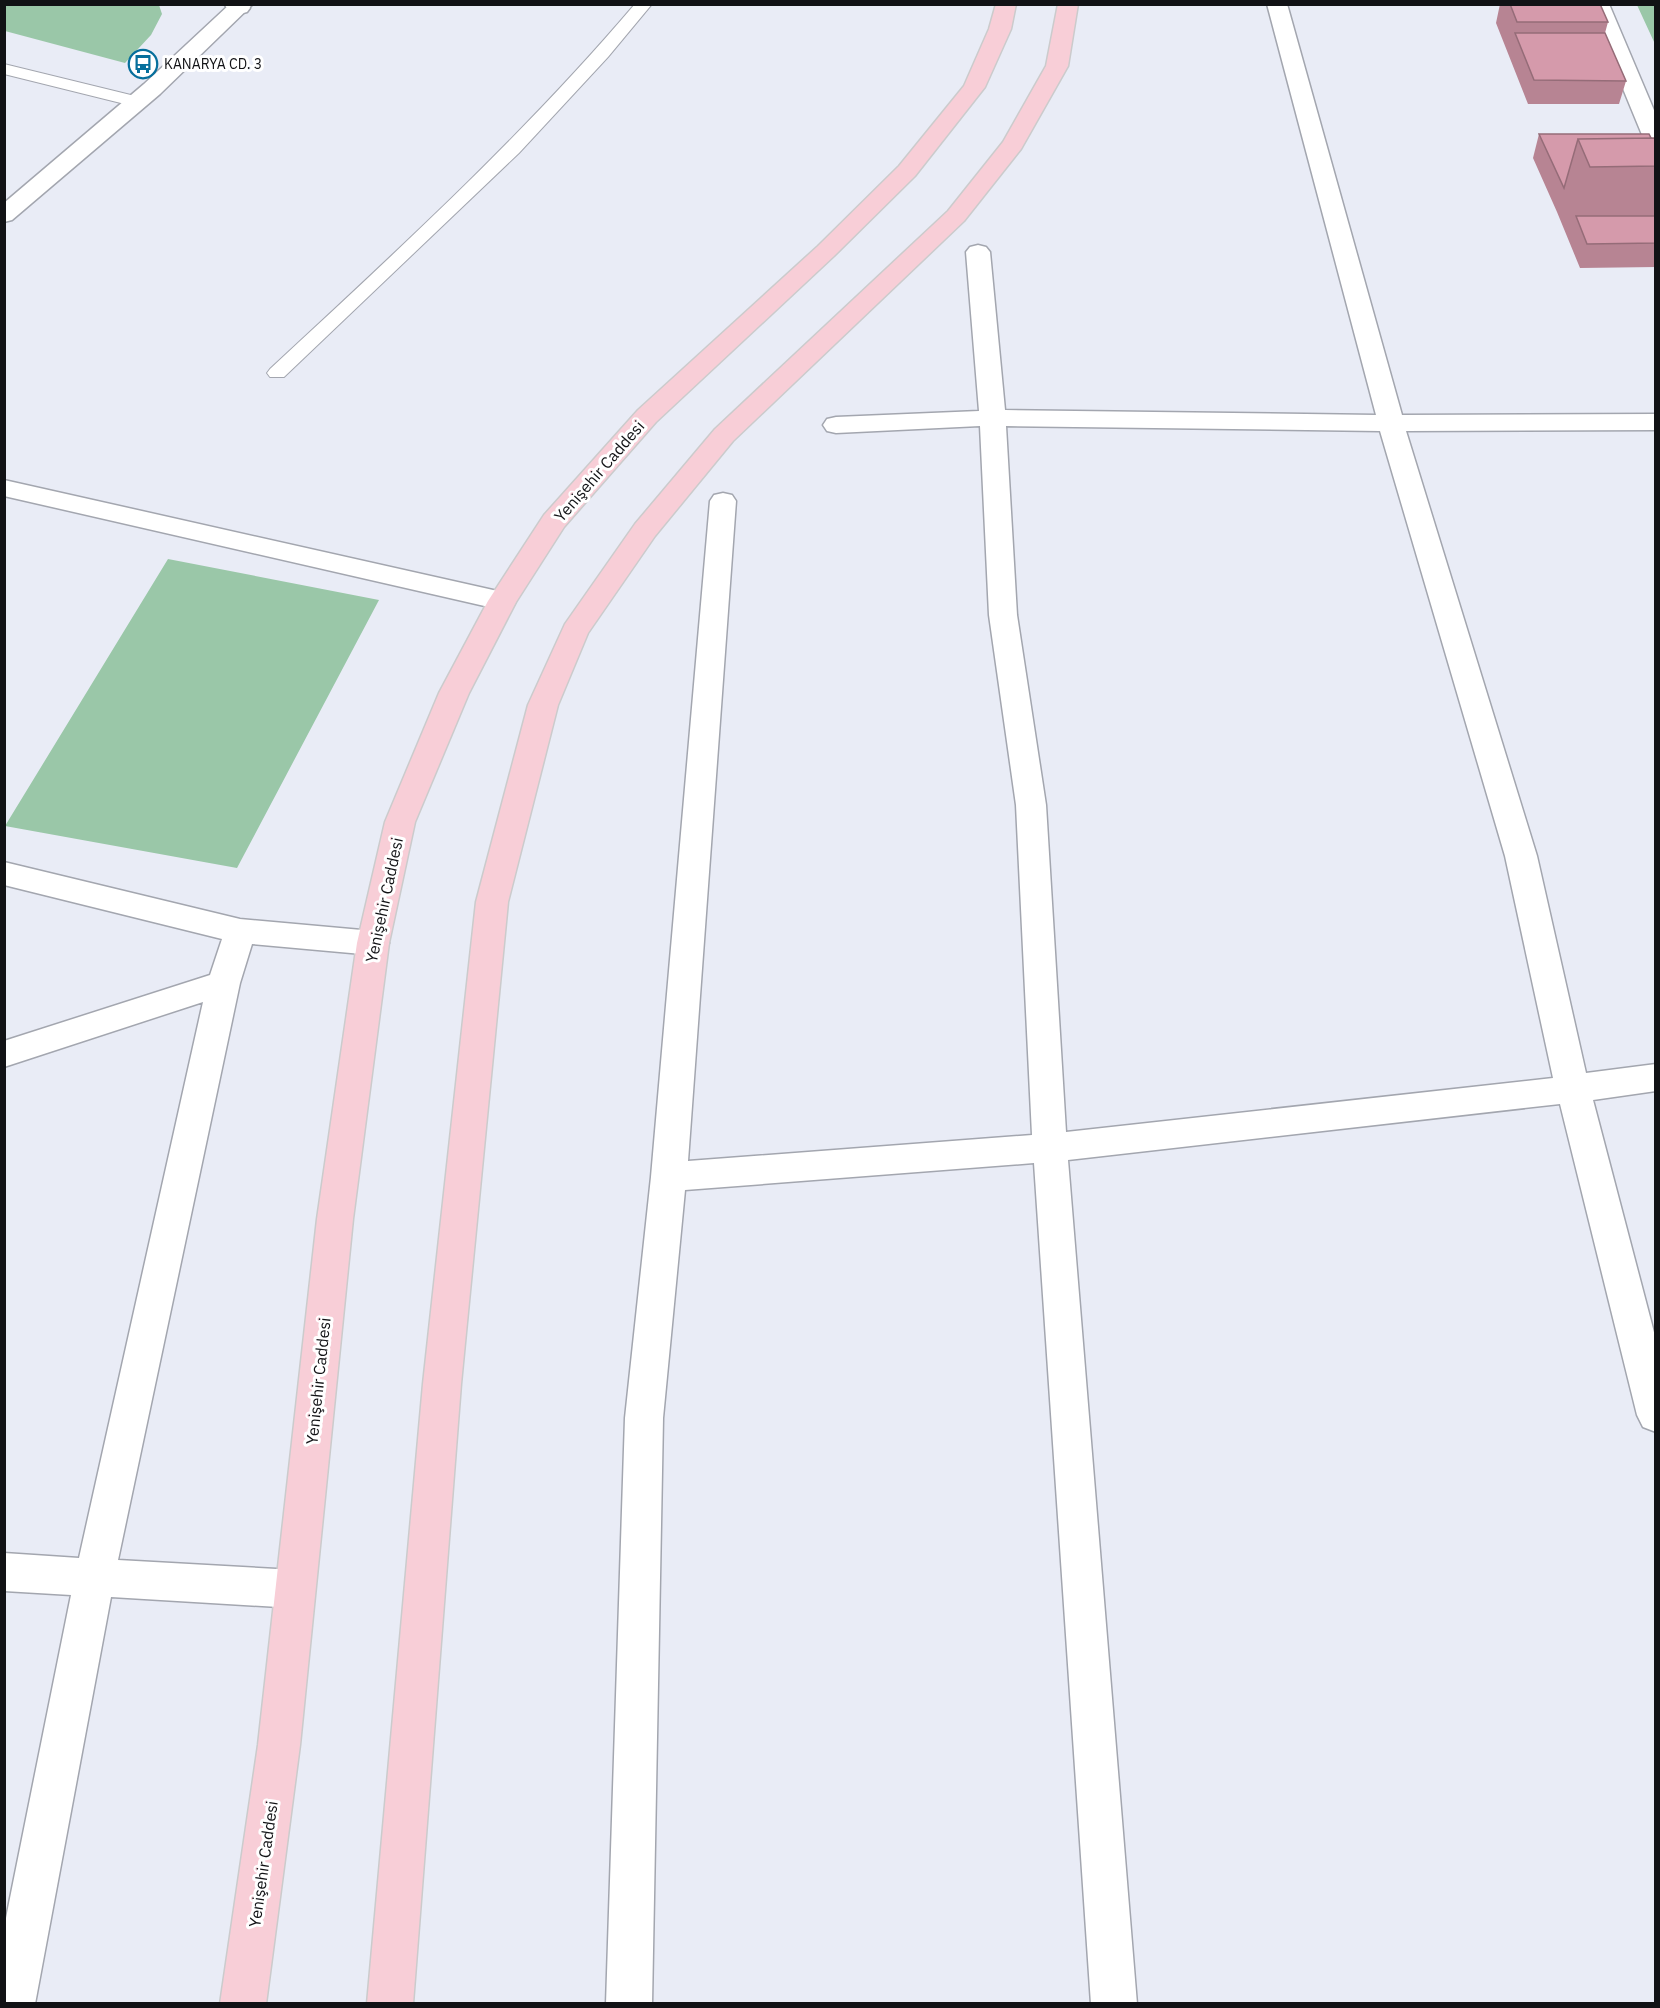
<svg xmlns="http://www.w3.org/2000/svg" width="1660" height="2008" font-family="'IBM Plex Sans',sans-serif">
<rect width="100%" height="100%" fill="#e9ecf6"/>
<path fill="#9ac7a8" d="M4 5H159L162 14 151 35 125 63 5 31Z
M1637 5H1655V44Z
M168 559 379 600 237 868 5 826Z"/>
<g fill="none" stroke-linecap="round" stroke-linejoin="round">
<g stroke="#a3a6af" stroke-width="2">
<path id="service" d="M635 4H652L608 57 519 153 284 377H270L267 373 270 369C396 252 523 136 635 4Z
M4 64 143 98 145 102 143 106 137 107 4 74Z"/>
</g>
<g stroke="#a3a6af" stroke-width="3">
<path id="minor" d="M230 4H253L160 94 12 220 4 222V203L144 84Z
M1267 4H1287L1402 415 1656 414V430L1406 431 1537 856 1586 1073 1656 1064V1091L1593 1100 1656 1340V1432L1643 1427 1637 1415 1560 1104 1068 1160 1137 2004H1091L1034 1163 685 1190 663 1418 652 2004H606L625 1418 651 1177 710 501 714 495 723 493 732 495 736 501 688 1161 1032 1135 1016 805 989 615 980 426 836 433 827 431 823 425 827 419 836 417 979 411 966 252 970 247 978 245 986 247 990 252 1005 410 1376 415ZM1006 426 1380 431 1505 856 1553 1078 1066 1132 1046 805 1017 615Z
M1588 4H1609L1656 115V149L1648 147 1645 142Z
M4 480 502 592 512 594 516 601 512 608 502 610 4 496Z
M4 862 240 919 373 931 384 934 389 943 384 952 373 955 252 944 240 983 118 1560 295 1570 309 1576 315 1589 309 1602 295 1608 111 1597 35 2004H4V1928L71 1595 4 1591V1553L79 1558 203 1002 4 1067V1041L210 975 222 939 4 885Z"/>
</g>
<g stroke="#a3a6af" stroke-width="3">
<path id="tertiary" d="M224 4H248L250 8 247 12C238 15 230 13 224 4Z"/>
</g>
<g stroke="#cbcbcc" stroke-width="3">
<path id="trunk" d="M996 4H1016L1011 29 985 87 915 176 834 256 656 422 564 527 516 602 469 693 415 822 389 943 353 1219 300 1745 266 2004H220L258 1745 317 1219 357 943 385 822 439 693 488 601 544 515 638 410 818 246 899 166 964 86 989 29Z
M1058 4H1078L1068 66 1021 149 964 221 733 441 655 536 588 633 558 705 508 902 461 1384 413 2004H367L423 1384 476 902 528 705 565 624 635 524 715 429 948 211 1003 142 1046 66Z"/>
</g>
<use href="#service" fill="#fff" fill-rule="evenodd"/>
<use href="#minor" fill="#fff" fill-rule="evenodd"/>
<use href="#tertiary" fill="#fff" fill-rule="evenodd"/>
<use href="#trunk" fill="#f8ced7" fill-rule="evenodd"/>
</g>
<path fill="#b78493" d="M1500 4H1600L1608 22 1605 33 1626 81 1619 104H1528L1496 23Z
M1539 134 1656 138V267L1580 268 1557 212 1533 158Z"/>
<path fill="#d59aab" stroke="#956c78" stroke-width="1.5" d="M1510 4H1600L1608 22H1517Z
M1515 33H1605L1626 81 1534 80Z
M1539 134H1649L1651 138 1578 139 1564 188Z
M1656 138V166L1590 167 1578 139Z
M1576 216H1656V243L1587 244Z"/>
<defs>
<g id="bus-ring" transform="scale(1.5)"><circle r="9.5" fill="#fff" stroke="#066f9c" stroke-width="1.5"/><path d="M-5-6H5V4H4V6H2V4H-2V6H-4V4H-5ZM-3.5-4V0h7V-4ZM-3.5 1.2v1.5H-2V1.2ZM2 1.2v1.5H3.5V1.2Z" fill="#066f9c"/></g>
</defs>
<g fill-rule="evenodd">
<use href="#bus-ring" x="143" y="64"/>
</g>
<g text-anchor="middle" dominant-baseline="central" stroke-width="6" stroke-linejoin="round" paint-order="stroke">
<g font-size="14" fill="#111215" stroke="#fff" text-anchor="start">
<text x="164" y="64">KANARYA CD. 3</text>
</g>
<g font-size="16" fill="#111215" stroke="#fff">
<text transform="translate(599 471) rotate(-49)">Yenişehir Caddesi</text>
<text transform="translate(384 900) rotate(-78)">Yenişehir Caddesi</text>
<text transform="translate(318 1381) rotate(-84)">Yenişehir Caddesi</text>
<text transform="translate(263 1864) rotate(-82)">Yenişehir Caddesi</text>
</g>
</g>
<rect width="1660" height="2008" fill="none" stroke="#111215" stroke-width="12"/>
</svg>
